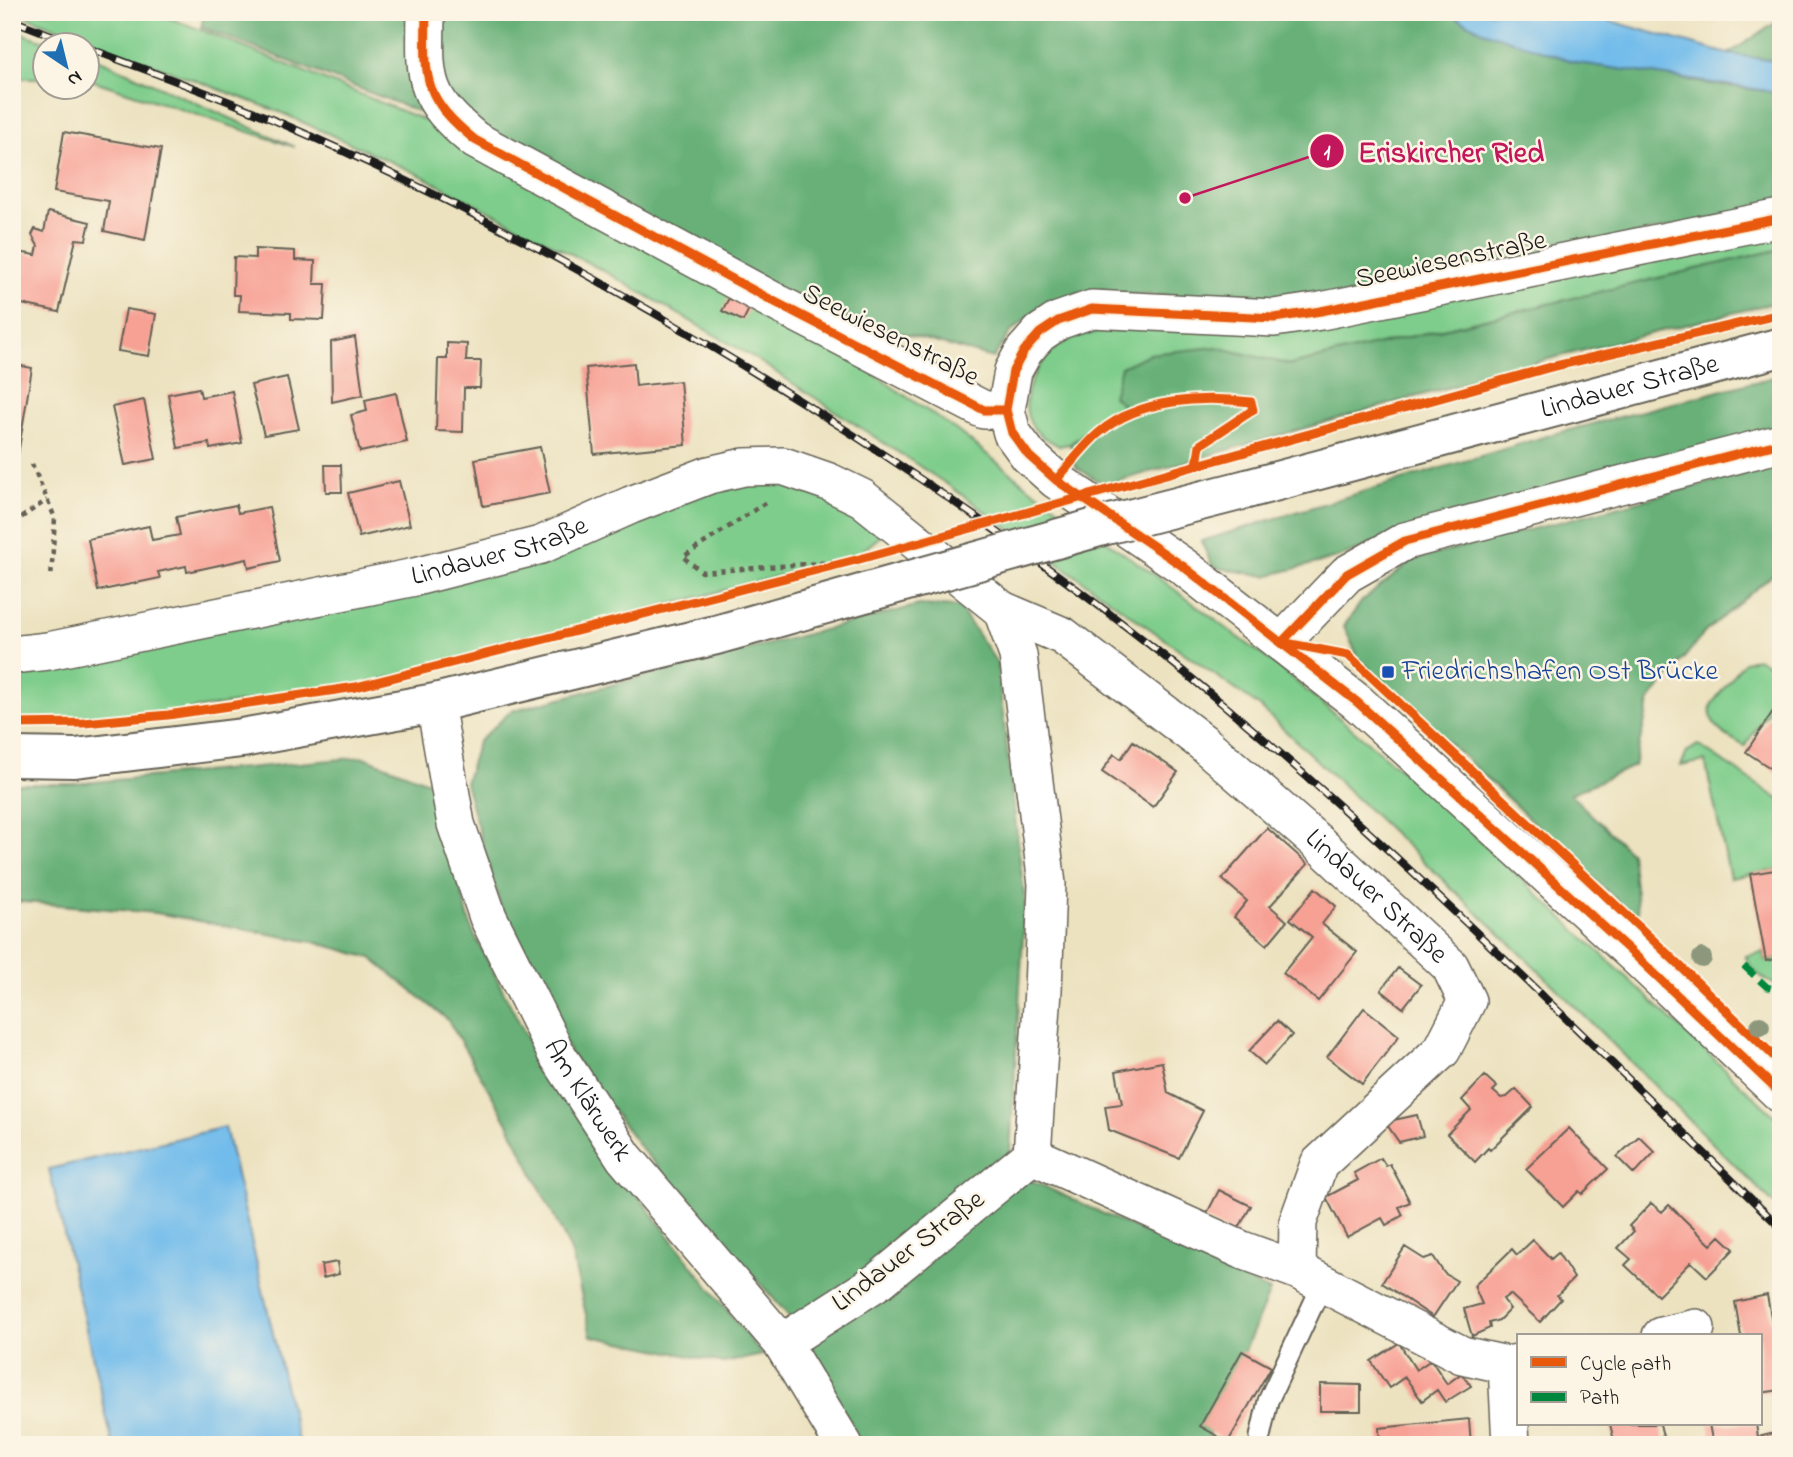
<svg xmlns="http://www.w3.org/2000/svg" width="1793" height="1457" font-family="'Indie Flower',sans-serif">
<rect width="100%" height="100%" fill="#fcf5e5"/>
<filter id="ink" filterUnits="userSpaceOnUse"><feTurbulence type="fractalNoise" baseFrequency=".0143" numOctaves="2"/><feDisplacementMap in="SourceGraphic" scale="14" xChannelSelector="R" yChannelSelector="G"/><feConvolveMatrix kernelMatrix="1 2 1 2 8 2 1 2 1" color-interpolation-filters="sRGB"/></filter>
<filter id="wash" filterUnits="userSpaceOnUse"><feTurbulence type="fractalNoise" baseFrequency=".00686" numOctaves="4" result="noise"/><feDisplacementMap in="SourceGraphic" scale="28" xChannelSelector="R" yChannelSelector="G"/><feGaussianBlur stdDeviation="1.57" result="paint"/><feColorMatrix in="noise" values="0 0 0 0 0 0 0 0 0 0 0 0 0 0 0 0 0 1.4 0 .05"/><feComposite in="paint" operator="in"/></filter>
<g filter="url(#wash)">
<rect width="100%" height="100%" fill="#ece2c0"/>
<path fill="#7fcd8c" stroke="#4e7454" stroke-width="2" d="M14 12H152L199 29 429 122 776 308 956 430 1030 488 1162 580 1281 669 1439 802 1781 1122V1211L1534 966 1260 707 948 485 751 356 602 270 418 174 282 113Z
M12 30 57 45 46 46 45 78H12Z
M88 56 107 63 295 147 88 79Z
M1781 229V249L1291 365 1216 347 1123 405 1070 444 1059 446C1051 441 1038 436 1033 427 1013 400 1041 353 1067 341 1090 330 1118 330 1142 328Z
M711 480 827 484 882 535 856 556 357 686 166 713 84 721 12 724V660L414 581Z
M1757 658 1781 672V692L1745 746C1728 736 1707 729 1711 705L1744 662Z
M1698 745 1779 799 1781 797V869L1730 878 1705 761 1681 766 1687 752Z
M1764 952 1766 961 1781 958V987C1763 980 1754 973 1745 956Z"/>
<path fill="#67b078" stroke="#42664a" stroke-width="2" d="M205 12H1446L1483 31 1696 82 1781 93V204L1311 302 1079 292 1037 309 1010 333 993 358 781 300 476 134 201 27Z
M1781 19V62L1728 54Z
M1781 249V301L1549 359 1104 485 1076 467 1070 444 1123 405 1113 396 1121 367 1149 354 1216 347 1291 365Z
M1781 375V438L1408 532 1337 558 1266 576 1213 567 1201 541 1550 435Z
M1781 464V571L1776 572 1705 632 1650 700 1634 766 1570 794 1631 853 1639 921 1358 658 1344 626 1362 601 1413 560Z
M919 605 959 607 997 663 1025 903 1009 1170 1270 1291 1205 1445H856L801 1330 640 1147 570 1053 504 918 465 783 478 742 511 711Z
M364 757 431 783 472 930 538 1059 611 1161 762 1355 724 1363 591 1336 571 1251 508 1123 448 1020 371 958 318 943 156 913 12 901V784H72Z"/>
<path fill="#72bceb" stroke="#476c84" stroke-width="2" d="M1446 12H1579L1728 54 1781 62V93L1578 63 1483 31Z
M225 1127 299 1445H113L49 1169Z"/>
<g id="blocks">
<path fill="#f7a094" d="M64 132 161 149 145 240 104 231 109 201 54 192Z
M48 212 90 222 86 240 76 239 59 312 12 302V251L36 255 38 246 32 235 35 229 44 232Z
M255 249 295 251V260L315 261 314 284H326L324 320 291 319V313L239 311 240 295H233L234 257 255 258Z
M730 296 750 307 743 321 722 311Z
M126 309 156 314 149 356 118 351Z
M355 337 363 395 332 402 331 342Z
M447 343 467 344 466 361H481L480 388H464L463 432 436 431 438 359H447Z
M634 363 636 386 680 381 686 445 594 454 586 368Z
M12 364 32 368 14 480H12Z
M287 377 299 429 264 435 251 385Z
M199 388 201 397 232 391 242 443 210 449 209 443 178 448 168 394Z
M396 393 407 442 360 452 351 415 367 411 365 400Z
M144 400 156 459 125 465 112 407Z
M540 447 550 493 483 506 475 459Z
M325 465H341L342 492H326Z
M399 481 410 525 359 537 348 493Z
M236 505 238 513 269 507 280 561 249 568 247 559 187 572 186 566 158 572 160 578 98 591 88 539 149 526 152 540 180 535 176 517Z
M1781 699V775L1746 752Z
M1133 741 1178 772 1153 807 1102 772 1114 754 1121 759Z
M1267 828 1308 864 1270 906 1287 921 1267 945 1234 917 1247 901 1222 879Z
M1781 869V958L1766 961 1750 874Z
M1315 888 1336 906 1322 924 1357 952 1318 1001 1283 973 1312 937 1290 919Z
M1398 968 1421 985 1403 1008 1381 990Z
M1364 1008 1399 1036 1362 1084 1327 1057Z
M1277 1021 1292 1035 1265 1065 1249 1051Z
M1162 1062 1168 1093 1203 1111 1179 1158 1109 1130 1105 1106 1122 1104 1116 1071Z
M1485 1076 1497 1087 1493 1091 1501 1098 1507 1097 1516 1089 1533 1107 1490 1150 1488 1148 1475 1162 1447 1134 1471 1110 1462 1100Z
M1417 1115 1423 1136 1399 1142 1385 1122Z
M1569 1128 1608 1169 1582 1194 1579 1191 1563 1207 1526 1169Z
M1639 1136 1655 1152 1634 1174 1617 1157Z
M1381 1158 1386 1166 1390 1164 1410 1202 1399 1207 1403 1215 1386 1225 1382 1218 1347 1237 1326 1197 1358 1180 1354 1173Z
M1219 1190 1251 1206 1235 1235 1204 1219Z
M1651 1203 1662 1212 1669 1205 1711 1245 1720 1236 1734 1249 1707 1277 1691 1262 1658 1296 1625 1265 1631 1259 1618 1248 1634 1231 1629 1226Z
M1533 1240 1551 1259 1558 1253 1574 1278 1557 1295 1561 1299 1540 1322 1510 1294 1503 1299 1510 1309 1499 1320 1489 1323 1490 1328 1472 1336 1464 1309 1482 1304 1474 1286 1512 1249 1517 1255Z
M1405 1247 1424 1259 1433 1256 1444 1273 1457 1281 1433 1317 1382 1283Z
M337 1262 339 1274 323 1278 321 1265Z
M1767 1295 1774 1333 1781 1332V1390L1760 1393V1336H1741L1735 1302Z
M1399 1343 1416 1370 1431 1360 1447 1384 1462 1373 1471 1386 1445 1402 1437 1390 1422 1401 1405 1377 1389 1388 1371 1361Z
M1242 1351 1271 1367 1228 1442 1200 1426Z
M1320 1384 1361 1385V1411H1320Z
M1469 1419 1471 1445H1380L1379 1428Z
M1610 1424H1660L1665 1445H1615Z
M1709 1424H1756L1758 1437 1775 1433 1777 1445H1713Z"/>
</g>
</g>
<g filter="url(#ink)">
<use href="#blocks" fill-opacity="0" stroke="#656155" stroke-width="2"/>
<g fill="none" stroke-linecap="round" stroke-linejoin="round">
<g stroke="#656155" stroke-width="23">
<path id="lane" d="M1260 1437 1268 1401 1323 1283"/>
</g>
<g stroke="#656155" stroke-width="40">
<g id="street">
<path d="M426 12C425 78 421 96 475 140L777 303 984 410H1006"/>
<path d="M1781 218 1321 311 1274 318 1092 309 1058 321 1040 333 1024 351 1013 371 1006 410 1012 433 1029 456 1056 480 1184 567 1357 702 1638 958 1781 1094"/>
<path id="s1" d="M1002 610 1063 636 1202 742 1316 841 1450 966 1467 1001 1442 1050 1319 1164 1298 1222 1297 1270"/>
<path d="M1282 642 1347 574 1405 541 1781 443"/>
<path id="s2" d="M12 655 48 651 415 577 541 545 631 505 709 475 744 467 783 466 829 482 862 498 1002 610 1018 655 1047 884 1043 990 1032 1155 880 1280 782 1343"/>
<path id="s3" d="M435 703 456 824 488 917 556 1053 624 1157 782 1343 844 1445"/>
<path d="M1032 1155 1242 1250 1297 1270 1462 1355 1507 1365"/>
<path d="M1661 1336 1696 1328"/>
<path d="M1511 1445 1507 1365 1518 1363"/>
</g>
</g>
<g stroke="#656155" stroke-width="42">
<g id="secondary">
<path id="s4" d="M1247 489 1781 347"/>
<path d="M12 757 75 758 242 738 435 703 716 635 868 592"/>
</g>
</g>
<path stroke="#656155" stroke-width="4.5" stroke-dasharray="5 5" stroke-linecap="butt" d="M32 464 55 518 51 579
M765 503 683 557 702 572 833 562
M12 518 19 519 47 500"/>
<use href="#lane" stroke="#fff" stroke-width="19"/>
<use href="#street" stroke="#fff" stroke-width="37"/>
<use href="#secondary" stroke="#fff" stroke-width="38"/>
<g stroke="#1c1c1c" stroke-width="8">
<path id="rail" d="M12 20 80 46
M88 48C153 73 219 96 283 124 481 210 670 317 852 434 980 517 1106 606 1224 705 1418 869 1598 1050 1781 1228"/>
</g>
<use href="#rail" stroke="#fcf5e5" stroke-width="5" stroke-dasharray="16" stroke-linecap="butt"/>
<g stroke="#656155" stroke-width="42" stroke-linecap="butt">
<path id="secondary-bridge" d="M868 592 1106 525 1247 489"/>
</g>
<use href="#secondary-bridge" stroke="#fff" stroke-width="38"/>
<path stroke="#00873e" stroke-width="7" stroke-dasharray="14 7" stroke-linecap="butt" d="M1744 966 1767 987 1781 991"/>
<g stroke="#fcf5e5" stroke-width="13">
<path id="cycleway" d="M426 12C425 78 421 96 475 140L777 303 984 410H1006
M1781 218 1321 311 1274 318 1092 309 1058 321 1040 333 1024 351 1013 371 1006 410 1012 433 1029 456 1056 480 1184 567 1357 702 1638 958 1781 1094
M1056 480C1071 464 1084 445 1100 432 1141 398 1202 396 1251 402L1253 410 1200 445 1197 465
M1282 642 1347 574 1405 541 1781 443
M1286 643 1348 655 1654 941 1781 1063
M12 724 84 723 168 715 356 687 856 560 1551 367 1781 314"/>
</g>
<use href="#cycleway" stroke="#e8590c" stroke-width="9"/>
</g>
<g fill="#8d977b">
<circle cx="1702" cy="958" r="10"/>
<circle cx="1760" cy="1026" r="10"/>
</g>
</g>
<rect fill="#1a4fb4" stroke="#fcf5e5" stroke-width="2.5" x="1381" y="665" width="14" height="14" rx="3.5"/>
<g text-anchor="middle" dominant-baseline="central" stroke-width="5" stroke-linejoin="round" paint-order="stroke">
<g font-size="28" fill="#1c1c1c" stroke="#fcf5e5">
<text transform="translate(1451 261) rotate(-12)">Seewiesenstraße</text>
<text transform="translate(890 336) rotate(27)">Seewiesenstraße</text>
<text stroke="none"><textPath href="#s4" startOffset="396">Lindauer Straße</textPath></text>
<text stroke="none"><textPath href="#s2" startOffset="499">Lindauer Straße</textPath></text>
<text stroke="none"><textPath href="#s1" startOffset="474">Lindauer Straße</textPath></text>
<text stroke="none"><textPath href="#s3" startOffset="430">Am Klärwerk</textPath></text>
<text transform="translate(909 1252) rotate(-37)">Lindauer Straße</text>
</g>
<g font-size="28" fill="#164399" stroke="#fcf5e5" text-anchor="start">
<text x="1402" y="672">Friedrichshafen Ost Brücke</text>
</g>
</g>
<path fill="none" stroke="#c2185b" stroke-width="2.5" d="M1185 198L1327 151"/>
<g fill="#c2185b" stroke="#fcf5e5" stroke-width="2.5">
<circle cx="1185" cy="198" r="7"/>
<circle cx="1327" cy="151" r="18"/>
</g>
<g font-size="21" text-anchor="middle" font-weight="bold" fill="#fff">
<text x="1327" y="159">1</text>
</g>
<g font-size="30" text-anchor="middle" font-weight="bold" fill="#c2185b" stroke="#fcf5e5" stroke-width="5" stroke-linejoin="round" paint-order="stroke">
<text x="1451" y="162">Eriskircher Ried</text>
</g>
<rect width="1793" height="1457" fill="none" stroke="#fcf5e5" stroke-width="42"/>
<rect x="1517" y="1334" width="245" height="91" fill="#fcf5e5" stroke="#a29e95" stroke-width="2"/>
<rect x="1531" y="1357" width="35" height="10" fill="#e8590c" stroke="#a29e95" stroke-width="2"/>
<text x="1580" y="1370" font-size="21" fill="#1c1c1c">Cycle path</text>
<rect x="1531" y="1392" width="35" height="10" fill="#00873e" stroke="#a29e95" stroke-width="2"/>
<text x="1580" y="1404" font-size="21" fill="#1c1c1c">Path</text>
<g transform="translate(66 66) rotate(145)"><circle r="33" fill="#fcf5e5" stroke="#a29e95" stroke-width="2"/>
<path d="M0-5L12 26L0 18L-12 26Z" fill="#1f6fb2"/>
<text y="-10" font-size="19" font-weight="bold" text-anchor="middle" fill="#1c1c1c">N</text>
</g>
</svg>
